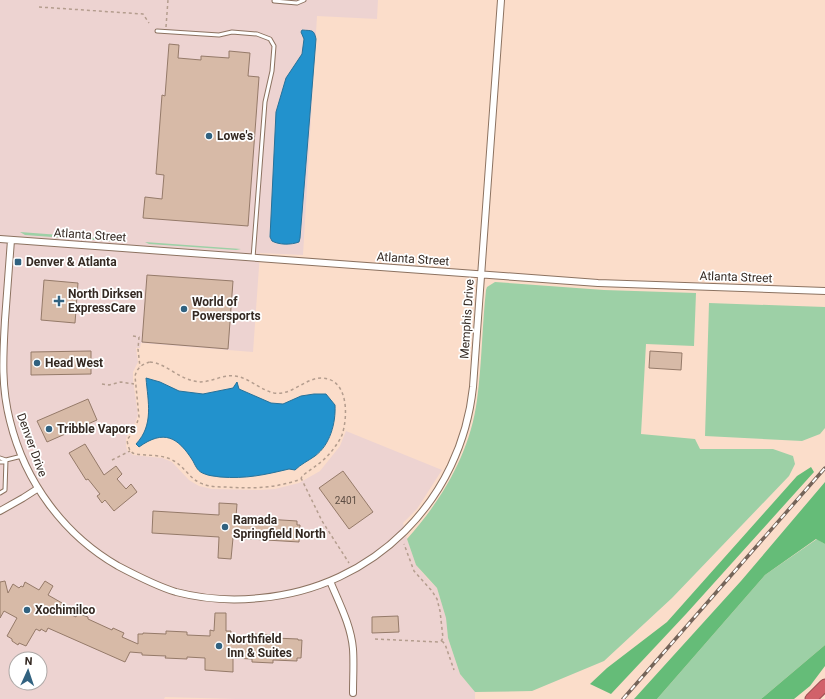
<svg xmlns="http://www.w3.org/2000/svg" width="825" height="699" font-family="Roboto,sans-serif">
<rect width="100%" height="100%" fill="#fbddca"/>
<path fill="#edd3d1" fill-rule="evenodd" d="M0 0H378L377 19 317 16 303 255 260 253 253 352 141 343 140 348H136L138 362 133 372V380L138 415 135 423 126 438V445L127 450 133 455 162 458 172 462 189 480 199 486 212 489 260 490 275 489 299 483 320 471 340 446 346 431 442 470 417 509 403 523 407 539 416 565 427 578 437 588 446 618 448 638 460 674 475 692V699H237L165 697 164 699H0ZM16 659H40V683H16Z"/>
<path fill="#9dd0a6" d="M20 232 126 240 121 242 25 235Z
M145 242 241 249 236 250 149 244Z
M495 282 604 290 696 293 694 346 646 344 641 434 695 439 700 449H773L793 456 795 464 789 476 672 598 604 661 532 691 475 692 460 674 448 638 446 618 437 588 416 565 407 539C442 500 470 453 477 400 482 363 482 327 486 290L487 287Z
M709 303 825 307V428L820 434 802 441 705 436Z
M817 539 825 544V645L761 699H657L765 575Z"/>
<path fill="#65bc78" d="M811 467 814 472 686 614 611 694 590 684 607 668 667 622 797 476Z
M825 482V544L816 539 765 575 657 699H634L741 581Z
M825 645V666L810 686 794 699H761Z"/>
<path fill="#2292cd" stroke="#27729a" d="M302 30C312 31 314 29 316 39L300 238 299 242C291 245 279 245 272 241L270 237 276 112 286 78 302 54 304 39 301 32Z
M146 378 160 382 179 391 203 394 233 388 237 382 239 389 271 403 283 404 301 396 314 394H326L335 405C336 423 330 445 315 456 308 461 301 464 295 470L289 469C264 475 246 479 220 477 215 476 209 476 205 474 198 472 196 467 193 461 178 437 164 429 139 447L136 444C154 425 148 402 146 378Z"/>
<path fill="#d7baa7" stroke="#957a69" d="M169 44 179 45 178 58 201 60V56L229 58V51L250 53 248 76 259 77 248 226 143 218 145 197 162 199 164 175 156 174 162 95 165 96Z
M147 275 233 281 228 349 142 342Z
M44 280 78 283 75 323 41 320Z
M91 351V374L31 375V352Z
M650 351 682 353 681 370 649 368Z
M88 399 97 420 47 442 37 421Z
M85 444 104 475 116 466 122 474 117 479 126 489 131 484 137 492 114 511 105 500 102 503 97 496 100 494 88 479 86 480 69 453Z
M343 471 373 512 349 529 319 488Z
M219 503 237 504 236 517 297 521V525H300L299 542 233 538 231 559 218 558 219 537 152 533 153 511 219 515Z
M5 581 8 593 13 584 19 588 21 586 23 587 25 582 39 590 45 581 53 586 48 595 62 603 59 609 76 617 77 613 88 617V619L112 630 113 628 124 633 122 637 138 644V634H143V633L166 634V631L187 632V635L210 636V630L214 631 215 613H226V631H231L230 636 252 637V634L274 635V638L298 639V640H302L301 658H297V661L273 660V663L252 662V659L233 658V672L205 670V658L187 657V659L165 658 166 656 142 655V653L130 652 125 662 48 628 46 632 41 629 40 631 36 629 26 646 19 643 18 645 12 641V639L7 636 17 618 4 611 0 618V582Z
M398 616 399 632 372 633V617Z"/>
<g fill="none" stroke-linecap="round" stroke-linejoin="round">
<g stroke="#8c7260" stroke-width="5">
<path id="service" d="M274 1 297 3 304 0
M157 31 219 35 232 32 257 34 270 39 274 46 272 71 265 102 253 258
M0 458 6 460
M0 462H6
M0 493 5 490 6 460 22 456"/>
</g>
<g stroke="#8c7260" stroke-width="8">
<path id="minor" d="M0 239 598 283 825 291
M11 240C9 267 7 294 5 320 3 356 1 386 10 421 25 482 64 535 118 566 137 576 156 586 176 592 203 599 232 601 260 598 374 588 461 500 473 387L501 0
M0 511 23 498 37 489
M330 581C339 603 351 625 353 649 354 663 353 678 353 693"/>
</g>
<g stroke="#9a4d51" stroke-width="13">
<path id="motorway" d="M811 699 825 685"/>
</g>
<path stroke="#b49d8e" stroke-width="1.5" stroke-dasharray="3 3" stroke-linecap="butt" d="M39 7 143 14 149 23
M166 27 168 0
M133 336 139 337 138 349 140 367
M150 362C165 363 178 378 194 381 208 385 221 374 235 376 250 378 260 390 274 393 292 396 304 378 322 378 349 379 348 417 342 435 340 440 337 444 334 448 326 460 314 467 302 476L301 479C277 488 252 489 227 487 219 487 210 487 203 484 190 480 185 467 174 461 163 454 148 456 135 454 129 452 128 446 127 440L135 429 139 417 135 376C137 368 142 364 150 362Z
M102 384 109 385 121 382 134 384
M112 460 130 451
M301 478 322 521 349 563
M375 639 438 642 441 641 443 638 440 611 437 599 432 591 414 571 404 544
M442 641 445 644 454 670"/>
<use href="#service" stroke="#fff" stroke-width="3"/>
<use href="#minor" stroke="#fff" stroke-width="6"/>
<use href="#motorway" stroke="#d1616a" stroke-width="11"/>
<g stroke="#756459" stroke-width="3.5">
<path id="rail" d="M623 699 825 468"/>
</g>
<use href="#rail" stroke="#fff" stroke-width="2" stroke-dasharray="6" stroke-linecap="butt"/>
</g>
<g fill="#316280" stroke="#fff" stroke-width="1.5">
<circle cx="209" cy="136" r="4"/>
<rect x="14" y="258" width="8" height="8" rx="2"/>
<path d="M57 295h4v4h4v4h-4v4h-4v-4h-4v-4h4z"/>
<circle cx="184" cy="309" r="4"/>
<circle cx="37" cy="363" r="4"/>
<circle cx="49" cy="429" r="4"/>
<circle cx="225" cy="527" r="4"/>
<circle cx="27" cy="610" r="4"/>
<circle cx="219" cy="646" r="4"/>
</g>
<g text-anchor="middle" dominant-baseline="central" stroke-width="3.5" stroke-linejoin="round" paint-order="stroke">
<g font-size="10" fill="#5d4d43">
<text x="346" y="500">2401</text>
</g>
<g font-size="12" font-weight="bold" fill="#342922" stroke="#fff" text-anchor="start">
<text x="217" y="136">Lowe's</text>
<text x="26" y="262">Denver &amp; Atlanta</text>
<text x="68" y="294">North Dirksen<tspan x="68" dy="14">ExpressCare</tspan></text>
<text x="192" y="302">World of<tspan x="192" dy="14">Powersports</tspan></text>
<text x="45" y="363">Head West</text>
<text x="57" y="429">Tribble Vapors</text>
<text x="233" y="520">Ramada<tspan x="233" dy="14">Springfield North</tspan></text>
<text x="35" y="610">Xochimilco</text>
<text x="227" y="639">Northfield<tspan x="227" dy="14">Inn &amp; Suites</tspan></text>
</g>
<g font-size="12" fill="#342922" stroke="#fff">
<text transform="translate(90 235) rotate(4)">Atlanta Street</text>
<text transform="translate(413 259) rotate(4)">Atlanta Street</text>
<text transform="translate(736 277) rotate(2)">Atlanta Street</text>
<text transform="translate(467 319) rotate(-86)">Memphis Drive</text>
<text transform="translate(32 445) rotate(70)">Denver Drive</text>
</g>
</g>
<g transform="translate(28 671) rotate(3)"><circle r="19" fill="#ffffff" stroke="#aea9a7"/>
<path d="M0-3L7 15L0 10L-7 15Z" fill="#316280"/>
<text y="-6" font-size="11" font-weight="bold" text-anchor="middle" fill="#342922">N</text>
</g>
</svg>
